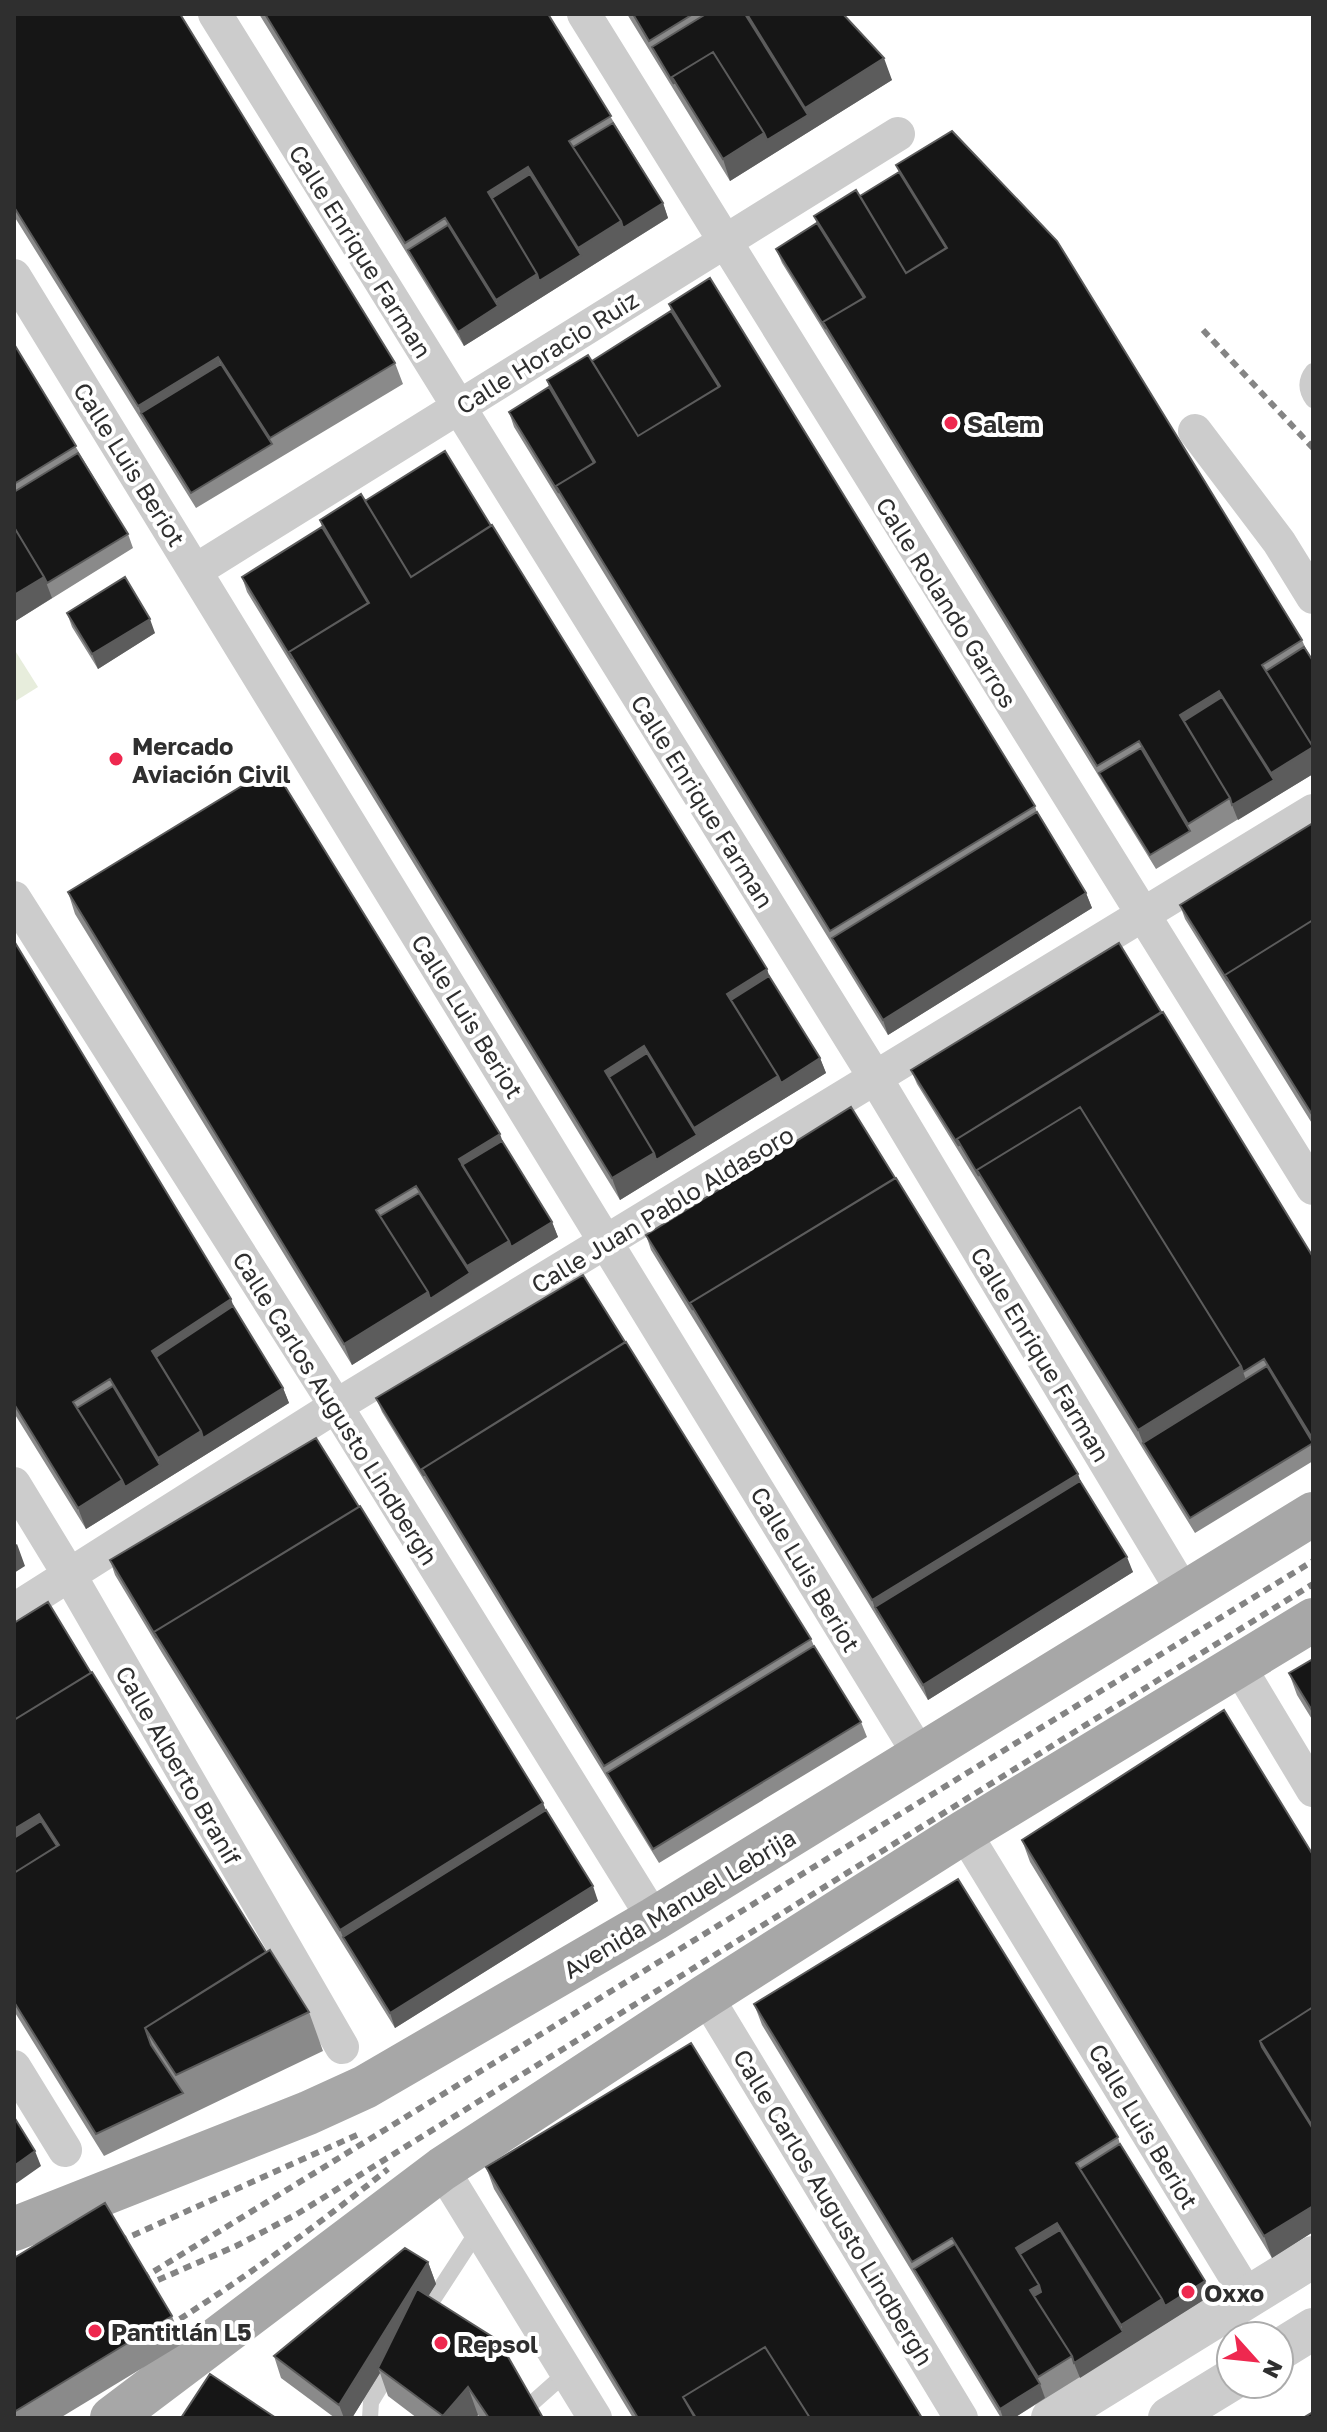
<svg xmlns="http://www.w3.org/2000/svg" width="1327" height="2432" font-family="'Golos Text',sans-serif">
<rect width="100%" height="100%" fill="#fff"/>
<path fill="#e7eddc" d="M14 649 38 687 14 702Z"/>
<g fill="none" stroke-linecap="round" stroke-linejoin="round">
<path stroke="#ccc" stroke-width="16" d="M1313 371C1305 381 1306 390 1313 400
M423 2315 479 2229
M530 2405 566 2373
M370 2418 371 2402 393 2366"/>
<path stroke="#ccc" stroke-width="34" d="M215 14 876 1079 1184 1593
M584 14 1313 1188
M14 276 921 1757
M1195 431 1279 542 1313 597
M195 571 898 134
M14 898 336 1406 654 1919
M14 1484 70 1576 342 2047
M14 1610 336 1406 1313 811
M1238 1665 1313 1790
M964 1832 1248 2297
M706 1996 961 2418
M14 2067 65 2150
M442 2169 595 2418"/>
<path stroke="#ccc" stroke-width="42" d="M1279 2350 1313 2329
M1052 2418 1313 2257
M1169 2418 1231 2380"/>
<path stroke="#a7a7a7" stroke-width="44" d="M14 2229 308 2113 365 2087 654 1919 1313 1514
M112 2418 442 2169 706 1996 964 1832 1313 1620"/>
<path stroke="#848484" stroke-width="6" stroke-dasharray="8 6" stroke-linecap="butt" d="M1203 330 1313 448
M107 2247 359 2134
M158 2280 236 2246 297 2214 1313 1584
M130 2286 1313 1561
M156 2334C238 2283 313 2229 388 2169"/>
</g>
<path fill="#8a8a8a" d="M14 14 395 363 403 384 196 508 14 216Z
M259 14H548L663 203 668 218 464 346Z
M627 14H843L892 80 730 181Z
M896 165 1302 640 1305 647 1313 661V774L1156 869 782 263 776 249 817 223 814 216 860 196 899 172Z
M669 304 1035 806 1037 812 1086 893 1092 908 888 1035 514 427 509 412 549 387 547 380 592 361 671 311Z
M14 344 128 534 133 548 14 622Z
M320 520 767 969 769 976 820 1058 826 1073 620 1200 247 592 242 577 322 527Z
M67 613 155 633 98 669 72 627Z
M1313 823V1125L1185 919 1180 905Z
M68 892 502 1141 552 1222 558 1237 352 1365 75 914Z
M14 941 231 1299 233 1306 283 1388 289 1403 86 1529 14 1413Z
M911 1070 1313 1257V1461L1195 1533 917 1084Z
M646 1235 1080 1481 1133 1572 928 1700 651 1250Z
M376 1398 811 1639 814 1646 861 1722 867 1737 659 1863 382 1412Z
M110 1560 543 1803 546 1810 598 1901 395 2028 162 1653 115 1575Z
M14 1623 266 1952 309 2012 323 2051 104 2156 14 2011Z
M1313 1659V1721L1297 1695 1289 1673Z
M1022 1840 1313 1855V2232L1272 2258 1030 1862Z
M754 2004 1118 2137 1120 2144 1205 2281 1210 2296 1014 2418H1001L762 2025Z
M486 2167 922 2418H633L494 2189Z
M14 2258 172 2316 182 2344 60 2418H14Z
M428 2262 436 2284 428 2296 543 2418H480L478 2415 476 2418H417L388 2396 380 2373 352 2418H335L281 2378 274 2356Z"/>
<path fill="#5c5c5c" d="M884 58 892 80 730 181 723 159 764 133 808 115 805 108Z
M528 167 536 188 498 212 488 192Z
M663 203 668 218 464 346 458 332 498 306 496 300 537 274 581 255 578 248 621 221Z
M218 357 226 379 141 413 138 406Z
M44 577 52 598 14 622V595Z
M150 619 155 633 98 669 92 654Z
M1219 691 1227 712 1190 735 1180 715Z
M1313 747V774L1238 820 1232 805 1274 780 1271 773Z
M1086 893 1092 908 888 1035 883 1020Z
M767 969 774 990 737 1014 727 994Z
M644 1046 652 1068 616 1091 605 1071Z
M820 1058 826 1073 620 1200 612 1178 654 1153 697 1135 694 1128 778 1076Z
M500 1134 508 1156 469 1179 459 1159Z
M552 1222 558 1237 475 1288 467 1266 509 1241Z
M470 1273 475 1288 352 1365 344 1344 428 1292Z
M231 1299 239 1321 162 1371 152 1351Z
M1241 1366 1251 1394 1143 1443 1138 1430Z
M283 1388 289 1403 86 1529 78 1508 122 1480 160 1465 158 1458 201 1431Z
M1078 1474 1086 1495 875 1607 880 1622 872 1600Z
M17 1544 25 1566 14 1573V1546Z
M1127 1557 1133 1572 928 1700 923 1685Z
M543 1803 551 1825 343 1937 340 1930Z
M39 1814 47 1835 14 1856V1829Z
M593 1886 598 1901 395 2028 390 2013Z
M35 2151 41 2166 14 2185V2166Z
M1313 2206V2232L1272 2258 1264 2236Z
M1057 2223 1065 2244 1027 2268 1016 2248Z
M428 2262 436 2284 382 2371 378 2368 380 2373 352 2418H344L339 2405Z
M1205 2281 1210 2296 1080 2378 1074 2363 1123 2332 1121 2325 1162 2299Z
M1039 2285 1047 2307 1041 2310 1030 2290Z
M1040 2384 1045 2398 1014 2418H1003L1000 2409Z
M468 2387 478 2415 476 2418H443V2416Z"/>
<path fill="#161616" stroke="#5c5c5c" stroke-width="2" d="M14 14H180L395 363 270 438 218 357 138 406 14 207Z
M265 14H548L611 116 569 141 621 221 578 248 528 167 488 192 537 274 496 300 445 218 405 243Z
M633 14H693L649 41Z
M706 14H745L808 115 767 140 764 133 713 52 672 77 674 84 652 47Z
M747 14H843L884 58 805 108Z
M713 52 764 133 723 159 672 77Z
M613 123 663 203 623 228 621 221 573 147Z
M952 131 1057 241 1302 640 1262 665 1313 747 1271 773 1219 691 1180 715 1230 798 1188 824 1139 741 1097 766 823 322 865 297 814 216 856 190 906 273 947 248 896 165Z
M899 172 946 248 906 273 860 196Z
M530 174 581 255 539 281 537 274 492 198Z
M817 223 864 298 823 322 826 329 776 249Z
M448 225 498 306 458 332 408 250Z
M710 278 1035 806 830 931 556 486 595 462 547 380 588 355 638 436 720 386 669 304Z
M671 311 719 387 638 436 592 361Z
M14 344 76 446 14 484Z
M221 364 272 444 191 493 141 413Z
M549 387 594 463 556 486 559 493 509 412Z
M445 451 491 526 411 577 365 501Z
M78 453 128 534 47 583 44 577 14 527V492Z
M361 494 411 577 492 525 767 969 727 994 778 1076 694 1128 644 1046 605 1071 654 1153 612 1178 289 652 369 603 320 520Z
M14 527 44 577 14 595Z
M322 527 368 603 289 652 292 659 242 577Z
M125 577 150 619 92 654 67 613Z
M1304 647 1313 661V747L1266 671Z
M1222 697 1274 780 1232 805 1230 798 1184 721Z
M1141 748 1190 831 1150 855 1099 773Z
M273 767 500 1134 459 1159 509 1241 467 1266 416 1186 376 1210 428 1292 344 1344 68 892Z
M1037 812 1086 893 883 1020 832 938Z
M1313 823V920L1225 975 1228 981 1180 905Z
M1313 920V1116L1225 975Z
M14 941 231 1299 152 1351 201 1431 158 1458 110 1379 73 1402 122 1480 78 1508 14 1404Z
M1119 943 1161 1012 957 1139 959 1146 911 1070Z
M769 976 820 1058 781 1083 778 1076 731 1000Z
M1163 1012 1313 1257V1435L1311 1436 1264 1359 1243 1372 1241 1366 1080 1107 977 1170 979 1176 957 1139Z
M647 1053 697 1135 656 1160 654 1153 609 1077Z
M851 1107 895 1178 690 1303 693 1310 646 1235Z
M1080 1107 1241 1366 1138 1430 977 1170Z
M502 1141 552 1222 511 1247 509 1241 462 1165Z
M896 1178 1078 1474 872 1600 690 1303Z
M419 1193 470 1273 430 1299 428 1292 380 1216Z
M583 1275 625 1342 422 1469 424 1476 376 1398Z
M233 1306 283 1388 203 1438 201 1431 156 1357Z
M626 1342 811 1639 604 1766 422 1469Z
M1267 1366 1313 1443 1190 1518 1143 1443Z
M113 1386 160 1465 125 1487 122 1480 77 1408Z
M316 1438 359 1507 154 1632 157 1638 110 1560Z
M1080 1481 1127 1557 923 1685 875 1607Z
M360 1506 543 1803 340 1930 154 1632Z
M48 1602 91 1673 14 1720V1623Z
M814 1646 861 1722 653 1849 607 1773Z
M1313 1659V1712L1289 1673Z
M92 1672 266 1952 145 2028 151 2045 183 2093 96 2134 14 2002V1873L59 1845 39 1814 14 1829V1720Z
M1224 1710 1313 1855V2007L1260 2041 1262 2047 1313 2129V2206L1264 2236 1022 1840Z
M546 1810 593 1886 390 2013 343 1937Z
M41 1821 57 1846 14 1873V1838Z
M958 1879 1118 2137 1076 2163 1162 2299 1121 2325 1057 2223 1016 2248 1039 2285 1030 2290 1072 2356 1038 2377 952 2238 912 2262 754 2004Z
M270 1950 309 2012 176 2075 145 2028Z
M1313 2007V2127L1260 2041Z
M691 2043 922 2418H810L765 2347 683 2397 695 2418H638L486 2167Z
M14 2117 35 2151 14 2166Z
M1120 2144 1205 2281 1165 2306 1162 2299 1080 2169Z
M105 2203 172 2316 14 2412V2258Z
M1060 2230 1123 2332 1074 2363 1072 2356 1034 2296 1041 2292 1039 2285 1020 2254Z
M955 2244 1040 2384 1000 2409 914 2269Z
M405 2248 428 2262 339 2405 274 2356Z
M417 2289 499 2341 543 2418H489L468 2387 443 2416 378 2368Z
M765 2347 810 2418H696L683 2397Z
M210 2374 276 2418H181Z
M1313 2412V2418H1303Z"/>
<g fill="#ee284f" stroke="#fff" stroke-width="3">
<circle cx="951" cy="423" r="8"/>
<circle cx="116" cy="759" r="8"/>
<circle cx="1188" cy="2292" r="8"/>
<circle cx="95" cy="2331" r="8"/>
<circle cx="441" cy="2343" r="8"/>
</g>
<g text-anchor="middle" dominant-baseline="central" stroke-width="8" stroke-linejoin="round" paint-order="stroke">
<g font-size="24" fill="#2f2f2f" stroke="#fff">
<text transform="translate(361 251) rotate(58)">Calle Enrique Farman</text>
<text transform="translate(547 352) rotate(-32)">Calle Horacio Ruiz</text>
<text transform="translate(130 464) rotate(58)">Calle Luis Beriot</text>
<text transform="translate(947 602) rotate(58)">Calle Rolando Garros</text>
<text transform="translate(703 801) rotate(58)">Calle Enrique Farman</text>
<text transform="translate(468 1016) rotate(58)">Calle Luis Beriot</text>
<text transform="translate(662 1209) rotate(-31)">Calle Juan Pablo Aldasoro</text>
<text transform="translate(1041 1354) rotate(59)">Calle Enrique Farman</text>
<text transform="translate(336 1408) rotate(58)">Calle Carlos Augusto Lindbergh</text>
<text transform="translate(806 1569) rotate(59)">Calle Luis Beriot</text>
<text transform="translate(179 1765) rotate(60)">Calle Alberto Branif</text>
<text transform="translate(679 1903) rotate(-31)">Avenida Manuel Lebrija</text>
<text transform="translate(1144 2126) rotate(59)">Calle Luis Beriot</text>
<text transform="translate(834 2207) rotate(59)">Calle Carlos Augusto Lindbergh</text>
</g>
<g font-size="24" font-weight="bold" fill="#2f2f2f" stroke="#fff" text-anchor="start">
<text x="967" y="423">Salem</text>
<text x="132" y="745">Mercado<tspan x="132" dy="28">Aviación Civil</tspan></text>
<text x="1204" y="2292">Oxxo</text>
<text x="111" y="2331">Pantitlán L5</text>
<text x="457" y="2343">Repsol</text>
</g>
</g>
<rect width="1327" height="2432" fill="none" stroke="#2f2f2f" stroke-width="32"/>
<g transform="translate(1255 2360) rotate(117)"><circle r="38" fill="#ffffff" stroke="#acacac" stroke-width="2"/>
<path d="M0-6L14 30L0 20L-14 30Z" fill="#ee284f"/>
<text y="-12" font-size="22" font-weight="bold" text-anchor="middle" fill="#2f2f2f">N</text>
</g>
</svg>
